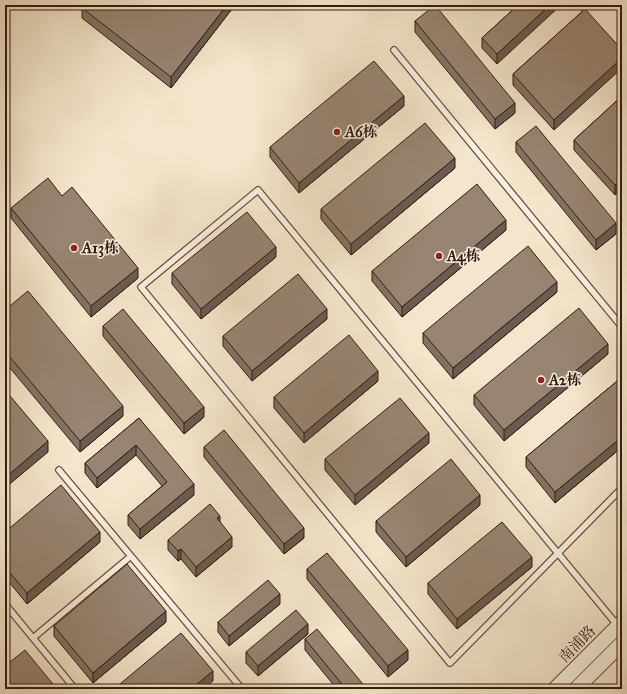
<svg xmlns="http://www.w3.org/2000/svg" width="627" height="694" font-family="'IM FELL Great Primer','Noto Serif SC',serif">
<rect width="100%" height="100%" fill="#f4e6cc"/>
<filter id="stains"><feTurbulence type="fractalNoise" baseFrequency=".005" numOctaves="4"/><feColorMatrix values="0 0 0 0 .2 0 0 0 0 .09 0 0 0 0 .02 0 0 0 .5 -.17"/></filter>
<radialGradient id="worn" r=".72"><stop offset=".6" stop-color="#630" stop-opacity="0"/><stop offset="1" stop-color="#630" stop-opacity=".3"/></radialGradient>
<g fill="none" stroke-linecap="round" stroke-linejoin="round">
<g stroke="#654d3f" stroke-width="8">
<path id="service" d="M394 50 622 327
M59 470 242 689
M5 604 75 689
M618 626 258 190 141 287 450 663 622 488
M33 638 131 556"/>
</g>
<g stroke="#654d3f" stroke-width="16">
<path id="tertiary" d="M555 689 622 622
M576 689 622 643"/>
</g>
<use href="#service" stroke="#f8efde" stroke-width="5.5"/>
<use href="#tertiary" stroke="#f8efde" stroke-width="14"/>
</g>
<path fill="#837262" stroke="#351a10" d="M235 5 171 88 82 18V8Z
M518 5 497 64 482 48V38Z
M618 5H622V9Z
M585 9 554 130 513 85V74Z
M415 21 515 113 495 129 415 32Z
M622 96 615 195 574 150V140Z
M404 106 299 193 270 157V147Z
M516 142 616 234 596 250 516 152Z
M455 168 351 255 321 219V209Z
M11 208 138 278 91 317 11 218Z
M506 230 402 317 372 281V271Z
M276 257 201 319 172 284V273Z
M622 262V278L619 275V265Z
M557 292 453 379 423 343V333Z
M5 310 123 416 80 452 5 362Z
M327 319 252 381 223 346V336Z
M103 326 204 417 184 434 103 336Z
M608 354 504 441 474 405V395Z
M622 377V447L555 503 526 467V457Z
M378 381 304 443 274 408V397Z
M139 418 194 495 140 539 128 525V515L162 486 136 455 97 488 85 473V463Z
M429 443 355 505 325 470V459Z
M204 447 304 538 284 554 204 457Z
M480 505 406 567 376 532V521Z
M220 522 232 547 196 577 181 559 178 561 168 550V540Z
M5 532 100 542 27 604 5 577Z
M532 567 457 629 428 594V583Z
M307 569 408 660 388 677 307 579Z
M280 604 229 646 218 632V622Z
M166 622 93 683 54 636V626Z
M308 634 258 676 246 663V652Z
M305 639 367 689H337L305 650Z"/>
<path fill="#6a5c50" stroke="#351a10" d="M227 5H235L171 88V77Z
M550 5H561L497 64V54Z
M622 58V68L554 130V120Z
M404 96V106L299 193V183Z
M515 103V113L495 129V119Z
M455 158V168L351 255V244Z
M622 179V189L615 195V185Z
M506 220V230L402 317V307Z
M616 223V234L596 250V240Z
M276 247V257L201 319V309Z
M138 268V278L91 317V306Z
M557 282V292L453 379V368Z
M327 309V319L252 381V371Z
M608 344V354L504 441V430Z
M378 371V381L304 443V433Z
M123 406V416L80 452V441Z
M204 407V417L184 434V423Z
M429 433V443L355 505V495Z
M622 437V447L555 503V492Z
M48 441V452L5 488V478Z
M136 445V455L97 488V478Z
M194 484V495L140 539V529Z
M480 495V505L406 567V557Z
M220 516V526L217 518Z
M304 528V538L284 554V544Z
M100 532V542L27 604V593Z
M232 537V547L196 577V567Z
M181 549V559L178 561V551Z
M532 557V567L457 629V619Z
M280 594V604L229 646V636Z
M166 611V622L93 683V673Z
M308 624V634L258 676V666Z
M6 627V637L5 638V628Z
M408 650V660L388 677V666Z
M213 671V681L203 689H191Z"/>
<path fill="#988472" stroke="#351a10" d="M84 5H227L171 77 82 8Z
M435 5 515 103 495 119 415 21Z
M518 5H550L497 54 482 38Z
M585 9 622 50V58L554 120 513 74Z
M374 61 404 96 299 183 270 147Z
M622 96V179L615 185 574 140Z
M425 123 455 158 351 244 321 209Z
M536 126 616 223 596 240 516 142Z
M48 178 62 196 72 187 138 268 91 306 11 208Z
M477 184 506 220 402 307 372 271Z
M247 212 276 247 201 309 172 273Z
M528 246 557 282 453 368 423 333Z
M622 262V268L619 265Z
M298 274 327 309 252 371 223 336Z
M28 291 123 406 80 441 5 351V310Z
M579 308 608 344 504 430 474 395Z
M123 309 204 407 184 423 103 326Z
M349 335 378 371 304 433 274 397Z
M622 377V437L555 492 526 457Z
M5 390 48 441 5 478Z
M400 398 429 433 355 495 325 459Z
M139 418 194 484 140 529 128 515 167 482 136 445 97 478 85 463Z
M224 430 304 528 284 544 204 447Z
M451 459 480 495 406 557 376 521Z
M61 485 100 532 27 593 5 567V532Z
M210 504 220 516 217 518 232 537 196 567 181 549 178 551 168 540Z
M502 522 532 557 457 619 428 583Z
M327 553 408 650 388 666 307 569Z
M127 564 166 611 93 673 54 626Z
M268 580 280 594 229 636 218 622Z
M296 610 308 624 258 666 246 652Z
M317 629 367 689H346L305 639Z
M181 633 213 671 191 689H114Z
M25 650 57 689H5V666Z"/>
<g fill="#8f2418" stroke="#f8efde" stroke-width="1.5">
<circle cx="337" cy="132" r="4"/>
<circle cx="74" cy="248" r="4"/>
<circle cx="439" cy="256" r="4"/>
<circle cx="541" cy="380" r="4"/>
</g>
<g text-anchor="middle" dominant-baseline="central" stroke-width="3" stroke-linejoin="round" paint-order="stroke">
<g font-size="15" font-weight="bold" fill="#351a10" stroke="#f8efde" text-anchor="start">
<text x="345" y="132">A6栋</text>
<text x="82" y="248">A13栋</text>
<text x="447" y="256">A4栋</text>
<text x="549" y="380">A2栋</text>
</g>
<g font-size="15" fill="#351a10" stroke="#f8efde">
<text transform="translate(577 644) rotate(-45)">南浦路</text>
</g>
</g>
<rect width="627" height="694" fill="none" stroke="#f4e6cc" stroke-width="20"/>
<rect x="6" y="6" width="615" height="682" fill="none" stroke="#351a10" stroke-width="2"/>
<rect x="10" y="10" width="607" height="674" fill="none" stroke="#351a10"/>
<rect width="100%" height="100%" filter="url(#stains)"/>
<rect width="100%" height="100%" fill="url(#worn)"/>
</svg>
